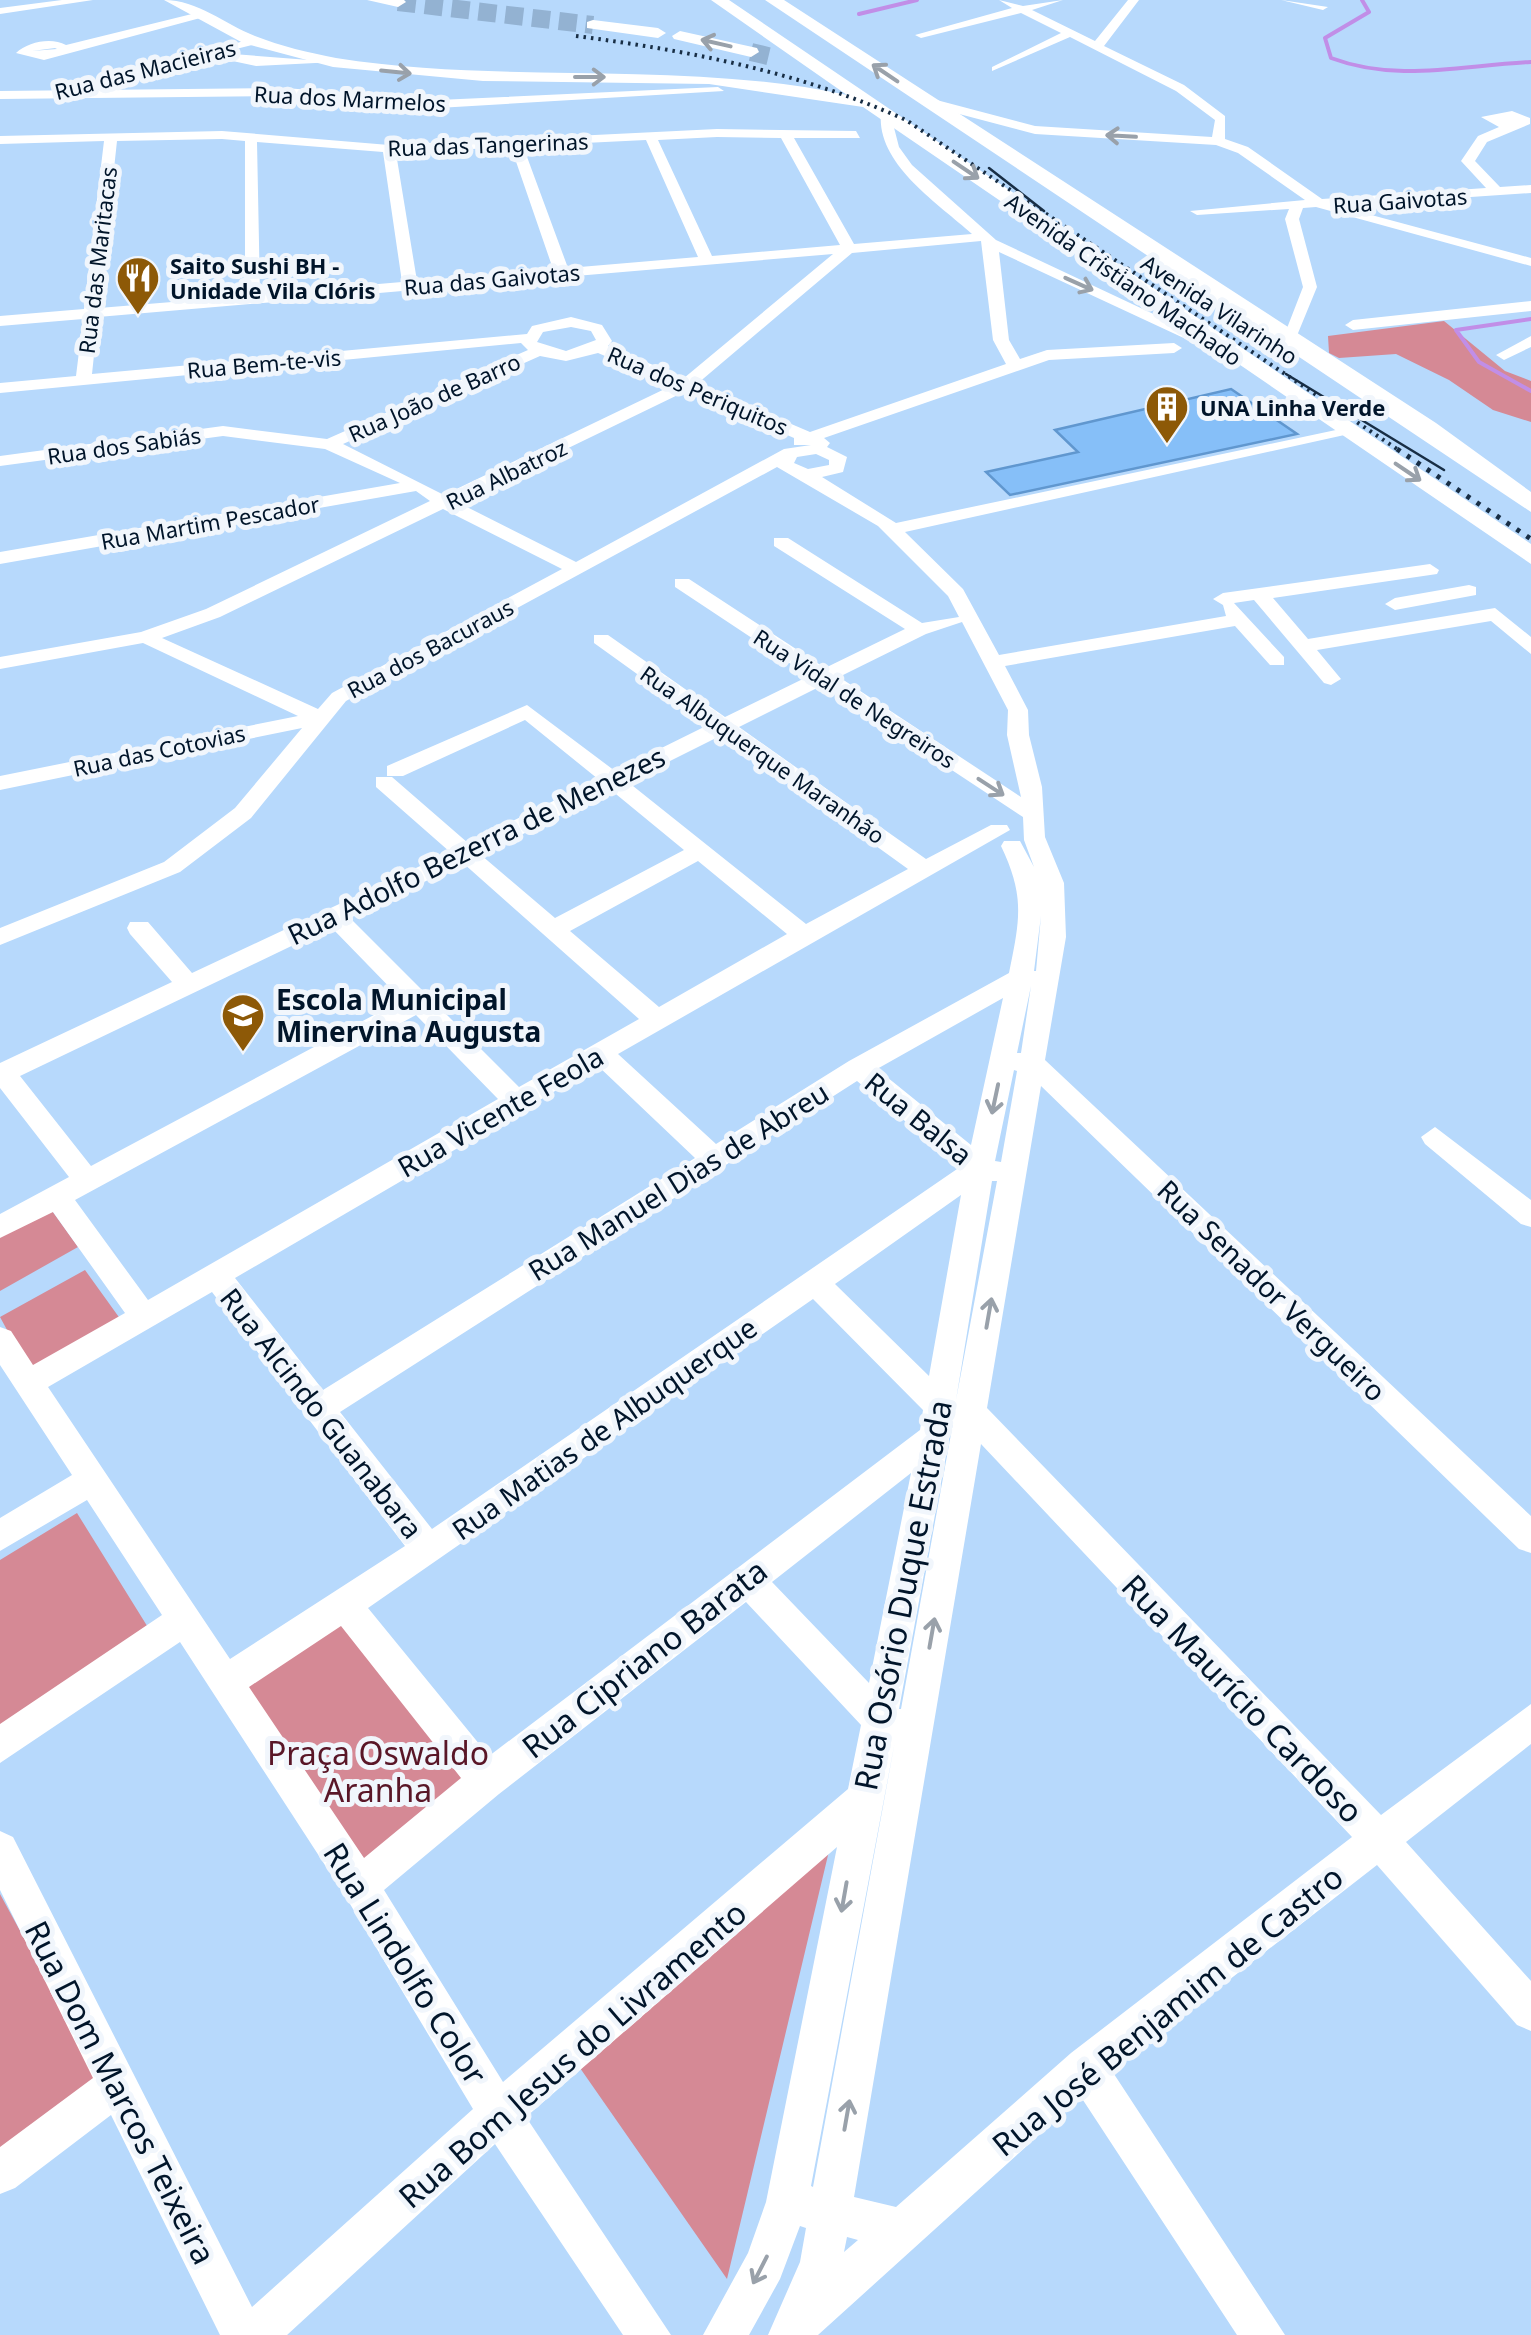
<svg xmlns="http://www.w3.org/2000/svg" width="1531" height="2335" font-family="'Noto Sans',sans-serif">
<rect width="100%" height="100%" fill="#b7d9fc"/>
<path fill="#d58995" d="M1444 321 1505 371 1531 381V422L1493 410 1449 380 1396 354 1339 358 1329 353 1328 336Z
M50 1208 78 1247 0 1291V1234Z
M85 1270 121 1320 31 1374 0 1317Z
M77 1513 149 1629 0 1727V1560Z
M338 1615 464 1781 365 1860 242 1684Z
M829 1851 727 2279 580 2068Z
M0 1894 104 2085 0 2168Z"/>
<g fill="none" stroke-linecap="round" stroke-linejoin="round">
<path stroke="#c18ee7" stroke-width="4" d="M1362 0 1369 12 1325 38 1331 58C1398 83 1462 65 1531 62
M859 14 917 0
M1531 319 1456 330 1479 362 1531 391"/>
</g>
<path fill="#86bff8" stroke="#6097cf" stroke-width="2.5" d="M1231 389 1297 434 1010 495 986 472 1078 452 1055 430Z"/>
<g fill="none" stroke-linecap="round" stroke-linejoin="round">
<path stroke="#93b2d2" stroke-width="18" stroke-dasharray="18 9" stroke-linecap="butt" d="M398 2 593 25
M751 52 772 57"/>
<path fill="#fff" fill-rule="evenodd" d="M62 0H93L0 14V8Z
M999 0 1023 6 1063 0 1032 10 1095 41 1128 0H1139L1104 46 1184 85 1225 116V139L1248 147 1322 199 1486 188 1461 161 1478 136 1499 127 1481 117 1512 111 1530 118V124L1487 142 1475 161 1500 187 1531 185V193L1338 206 1531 258V266L1316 207 1303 208 1299 219 1317 287 1296 338 1282 341 1303 287 1285 219 1289 209 1197 215 1190 211 1305 200 1238 153 1216 145 1035 134 925 105 929 98 1035 126 1212 137 1215 120 1176 91 1070 37 992 71V67L1061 33 1021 13 921 38 915 35 1012 8Z
M1281 0 1328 7 1323 10Z
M200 12 204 17 44 60 16 53C28 42 51 37 66 45ZM57 49 32 51 55 48Z
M252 39 256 44 220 53 335 62 256 66 209 56 82 89 76 85Z
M285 88 438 100 718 87 724 91 438 108 285 96 0 99V91Z
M881 113 891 116 899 147 912 165 996 240 1245 357 1231 360 999 252 1009 340 1020 359 1047 350 1174 343 1182 348 1174 353 1049 360 824 438 830 443 827 447 847 457 843 472 822 477 896 523 1350 427 1358 432 905 532 963 589 999 655 1226 616 1223 605 1213 599 1223 593 1430 564 1439 570 1437 574 1273 598 1308 639 1495 608 1531 637V654L1491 621 1317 650 1341 679 1331 685 1324 683 1254 600 1234 603 1284 657V665H1270L1235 626 1005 666 1028 710 1029 735 1042 787 1045 837 1064 883 1066 937 1045 1060 1531 1516V1553L1519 1549 1041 1086 987 1408 1381 1815 1531 1704V1744L1406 1842 1531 1981V2031L1517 2025 1377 1865 1112 2071 1285 2335H1237L1081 2097 818 2335H768L800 2262 806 2228 800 2226 780 2279 749 2335H703L748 2253 766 2202 837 1847 526 2117 671 2335H623L495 2144 287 2335H220L111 2115 15 2188 0 2194V2147L93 2078 0 1890V1831L13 1837 252 2307 473 2109 347 1899 180 1642 0 1763V1724L162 1615 87 1500 0 1551V1518L72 1475 0 1365V1327L11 1331 33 1365 125 1313 53 1212 0 1238V1214L69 1177 0 1088V1063L172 982 130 934 127 928 130 922H148L192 973 450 852 376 787V777H392L468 843 598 779 525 720 403 776H387V766L527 705 615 771 708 725 594 643V635H608L725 717 809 676 675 587V579H689L825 668 905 629 774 546V538H788L922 623 959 617 948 596 878 526 777 467 346 701 251 818 180 872 0 945V928L164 862 235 808 302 728 0 790V776L298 716 143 643 0 669V657L141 632 206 609 430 501 416 491 0 564V552L400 483 325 449 223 436 0 466V456L223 426 327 439 528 350 521 343 0 393V383L76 376 83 319 0 326V316L84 309 104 141 0 144V136L222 131 389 145 717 129 856 131 860 138H794L854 244 972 234C938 203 876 164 881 113ZM717 137 781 138 840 245 712 256 658 140ZM222 139 245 141V296L99 308 117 141ZM646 140 698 257 568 268 523 146ZM257 142 383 152 402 282 260 294ZM511 147 553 269 417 281 396 153ZM981 241 993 340 1006 364 810 432 697 384 852 253ZM833 254 684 378 608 346 612 341 602 325 571 317 532 326 527 334 92 374 98 317ZM571 327 591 331 596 340 566 351 537 342 543 332ZM598 353 673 385 444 495 343 444 540 356 566 361ZM686 391 794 438V445H811L784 449 576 562 457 502ZM816 454 829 460V465L808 469 794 463 797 457ZM443 509 562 569 332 693 318 709 162 638 220 617ZM962 622 1008 710 1007 735 1021 797 839 677 926 634ZM823 685 1023 817 1024 840 1034 867 1020 841H1004L1001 846C1025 896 1020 919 1009 973L849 1061 716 1144 618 1054 1010 830 1007 825H991L926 859 739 727ZM722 735 908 869 806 924 628 782ZM611 790 684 850 555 918 481 855ZM698 861 787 934 659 1007 570 931ZM463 863 639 1019 519 1087 350 918ZM1041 916 1036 971H1034ZM331 927 402 1000 91 1166 20 1076ZM1031 986 1021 1053H1017ZM1003 998 971 1145 877 1069ZM416 1015 498 1099 148 1300 75 1200ZM598 1066 695 1158 323 1390 235 1278ZM1014 1070 1017 1071 1001 1162 995 1161ZM857 1081 960 1167 432 1529 340 1412ZM992 1181H997L956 1400ZM961 1195 929 1376 835 1284ZM212 1292 405 1546 230 1659 48 1387ZM813 1299 923 1410 920 1430 489 1756 368 1608ZM952 1423H953L901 1709H899ZM981 1444 1352 1837 1071 2053 896 2207 854 2197ZM911 1473 869 1683 772 1582ZM746 1602 861 1725 848 1789 503 2082 384 1890 499 1794ZM341 1626 461 1778 364 1858 249 1687ZM895 1741 813 2187 811 2186ZM847 2237 858 2240 844 2252Z
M1531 301V311L1353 330 1345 325 1353 320Z
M1531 336V347L1504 360 1496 355Z
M1469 585 1476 587V595L1395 610 1385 604 1395 598Z
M1435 1127 1531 1200V1227L1521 1224 1425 1144 1421 1137Z"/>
<path fill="#fff" fill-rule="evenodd" d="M164 0C198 0 224 24 255 36 280 46 310 53 336 58 506 85 678 59 847 95L711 0H729L1531 544V564L863 107 709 84 483 81 333 67 243 43Z
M367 0H404L406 2 398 7Z
M765 0H784L1436 423 1531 492V512Z
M593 20 658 28 666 33 658 38 587 28V22Z
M680 31 757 48 759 52 751 57 674 39 672 36Z"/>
<path stroke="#182e45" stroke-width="2.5" d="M989 168 1044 211
M1286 374 1444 470"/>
<path stroke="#182e45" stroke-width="4" stroke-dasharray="2.5 5" stroke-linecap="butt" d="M576 36C691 51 800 72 906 120L1400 451"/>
<path stroke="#182e45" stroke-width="5" stroke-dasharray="4 8" stroke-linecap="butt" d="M1397 449 1531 539"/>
</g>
<defs><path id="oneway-shaft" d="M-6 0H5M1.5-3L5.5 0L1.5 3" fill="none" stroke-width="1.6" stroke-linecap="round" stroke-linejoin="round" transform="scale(2.5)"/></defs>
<g stroke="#99a1aa">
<use href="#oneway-shaft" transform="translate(716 43) rotate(-167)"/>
<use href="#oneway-shaft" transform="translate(396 72) rotate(6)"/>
<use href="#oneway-shaft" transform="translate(885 73) rotate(-146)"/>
<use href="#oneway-shaft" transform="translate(590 77)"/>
<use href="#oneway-shaft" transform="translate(1121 136) rotate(-177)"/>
<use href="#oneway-shaft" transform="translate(966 170) rotate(34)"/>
<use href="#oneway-shaft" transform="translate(1079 284) rotate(24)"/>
<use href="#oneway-shaft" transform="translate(1408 472) rotate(34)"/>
<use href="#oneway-shaft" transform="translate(991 787) rotate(33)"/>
<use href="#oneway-shaft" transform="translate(995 1099) rotate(102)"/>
<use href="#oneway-shaft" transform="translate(989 1313) rotate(-80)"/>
<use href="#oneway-shaft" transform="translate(932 1633) rotate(-80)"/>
<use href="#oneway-shaft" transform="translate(844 1897) rotate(100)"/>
<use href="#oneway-shaft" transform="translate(847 2115) rotate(-80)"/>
<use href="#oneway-shaft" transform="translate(760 2270) rotate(117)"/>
</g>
<defs>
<g id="restaurant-pin" transform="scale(2.25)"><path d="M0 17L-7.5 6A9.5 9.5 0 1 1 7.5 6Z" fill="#8d5907" stroke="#f1f6fc"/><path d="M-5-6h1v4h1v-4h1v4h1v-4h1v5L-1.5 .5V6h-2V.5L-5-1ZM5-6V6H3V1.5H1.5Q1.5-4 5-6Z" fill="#fff"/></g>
<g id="building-pin" transform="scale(2.25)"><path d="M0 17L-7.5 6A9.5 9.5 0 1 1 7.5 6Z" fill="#8d5907" stroke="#f1f6fc"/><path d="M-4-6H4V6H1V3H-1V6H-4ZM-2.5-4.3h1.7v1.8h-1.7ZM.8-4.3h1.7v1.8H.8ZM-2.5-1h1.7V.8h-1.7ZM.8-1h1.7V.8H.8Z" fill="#fff"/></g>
<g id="school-pin" transform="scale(2.25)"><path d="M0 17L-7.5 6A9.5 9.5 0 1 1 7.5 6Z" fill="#8d5907" stroke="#f1f6fc"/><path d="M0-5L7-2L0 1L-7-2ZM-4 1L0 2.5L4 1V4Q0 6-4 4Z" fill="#fff"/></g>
</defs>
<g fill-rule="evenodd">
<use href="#restaurant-pin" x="138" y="278"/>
<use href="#building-pin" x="1167" y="407"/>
<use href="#school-pin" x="243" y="1015"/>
</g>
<g text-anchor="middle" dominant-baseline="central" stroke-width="10" stroke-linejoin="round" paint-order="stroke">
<g font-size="22" fill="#01152a" stroke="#f1f6fc">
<text transform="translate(145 69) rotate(-14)">Rua das Macieiras</text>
<text transform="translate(350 98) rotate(3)">Rua dos Marmelos</text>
<text transform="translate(488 144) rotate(-2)">Rua das Tangerinas</text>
<text transform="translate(1400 200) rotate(-4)">Rua Gaivotas</text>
<text transform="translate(97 260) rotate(-83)">Rua das Maritacas</text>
<text transform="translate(492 279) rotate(-5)">Rua das Gaivotas</text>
<text transform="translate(1124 279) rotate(35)">Avenida Cristiano Machado</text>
<text transform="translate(1220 309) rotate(33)">Avenida Vilarinho</text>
<text transform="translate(264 363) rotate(-5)">Rua Bem-te-vis</text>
<text transform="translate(698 390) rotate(23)">Rua dos Periquitos</text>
<text transform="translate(434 397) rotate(-24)">Rua João de Barro</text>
<text transform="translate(124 445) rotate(-8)">Rua dos Sabiás</text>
<text transform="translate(506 474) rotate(-26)">Rua Albatroz</text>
<text transform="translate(210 522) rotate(-10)">Rua Martim Pescador</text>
<text transform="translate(430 648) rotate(-28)">Rua dos Bacuraus</text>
<text transform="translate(855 698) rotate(33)">Rua Vidal de Negreiros</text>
<text transform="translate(159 750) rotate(-12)">Rua das Cotovias</text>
<text transform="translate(763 754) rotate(35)">Rua Albuquerque Maranhão</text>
</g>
<g font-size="22" font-weight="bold" fill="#01152a" stroke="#f1f6fc" text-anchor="start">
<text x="170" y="265">Saito Sushi BH -<tspan x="170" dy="25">Unidade Vila Clóris</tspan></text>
<text x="1200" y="407">UNA Linha Verde</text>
</g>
<g font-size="28" fill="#01152a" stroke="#f1f6fc">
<text transform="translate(476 845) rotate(-26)">Rua Adolfo Bezerra de Menezes</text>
<text transform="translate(500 1111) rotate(-30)">Rua Vicente Feola</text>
<text transform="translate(919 1118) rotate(39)">Rua Balsa</text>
<text transform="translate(678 1181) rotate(-32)">Rua Manuel Dias de Abreu</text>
<text transform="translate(1272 1290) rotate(44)">Rua Senador Vergueiro</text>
<text transform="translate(322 1413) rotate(52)">Rua Alcindo Guanabara</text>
<text transform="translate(604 1428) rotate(-35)">Rua Matias de Albuquerque</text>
</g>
<g font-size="28" font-weight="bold" fill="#01152a" stroke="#f1f6fc" text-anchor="start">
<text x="276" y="999">Escola Municipal<tspan x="276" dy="32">Minervina Augusta</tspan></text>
</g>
<g font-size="32" fill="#01152a" stroke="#f1f6fc">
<text transform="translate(902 1595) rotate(-79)">Rua Osório Duque Estrada</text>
<text transform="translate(644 1658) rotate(-38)">Rua Cipriano Barata</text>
<text transform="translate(1243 1698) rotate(46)">Rua Maurício Cardoso</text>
<text transform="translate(406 1963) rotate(58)">Rua Lindolfo Color</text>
<text transform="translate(1167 2010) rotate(-39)">Rua José Benjamim de Castro</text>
<text transform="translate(572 2054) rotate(-41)">Rua Bom Jesus do Livramento</text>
<text transform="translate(121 2092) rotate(63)">Rua Dom Marcos Teixeira</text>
</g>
<g font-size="32" fill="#591627" stroke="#f1f6fc">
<text x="378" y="1752">Praça Oswaldo<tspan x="378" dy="37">Aranha</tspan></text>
</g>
</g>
</svg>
